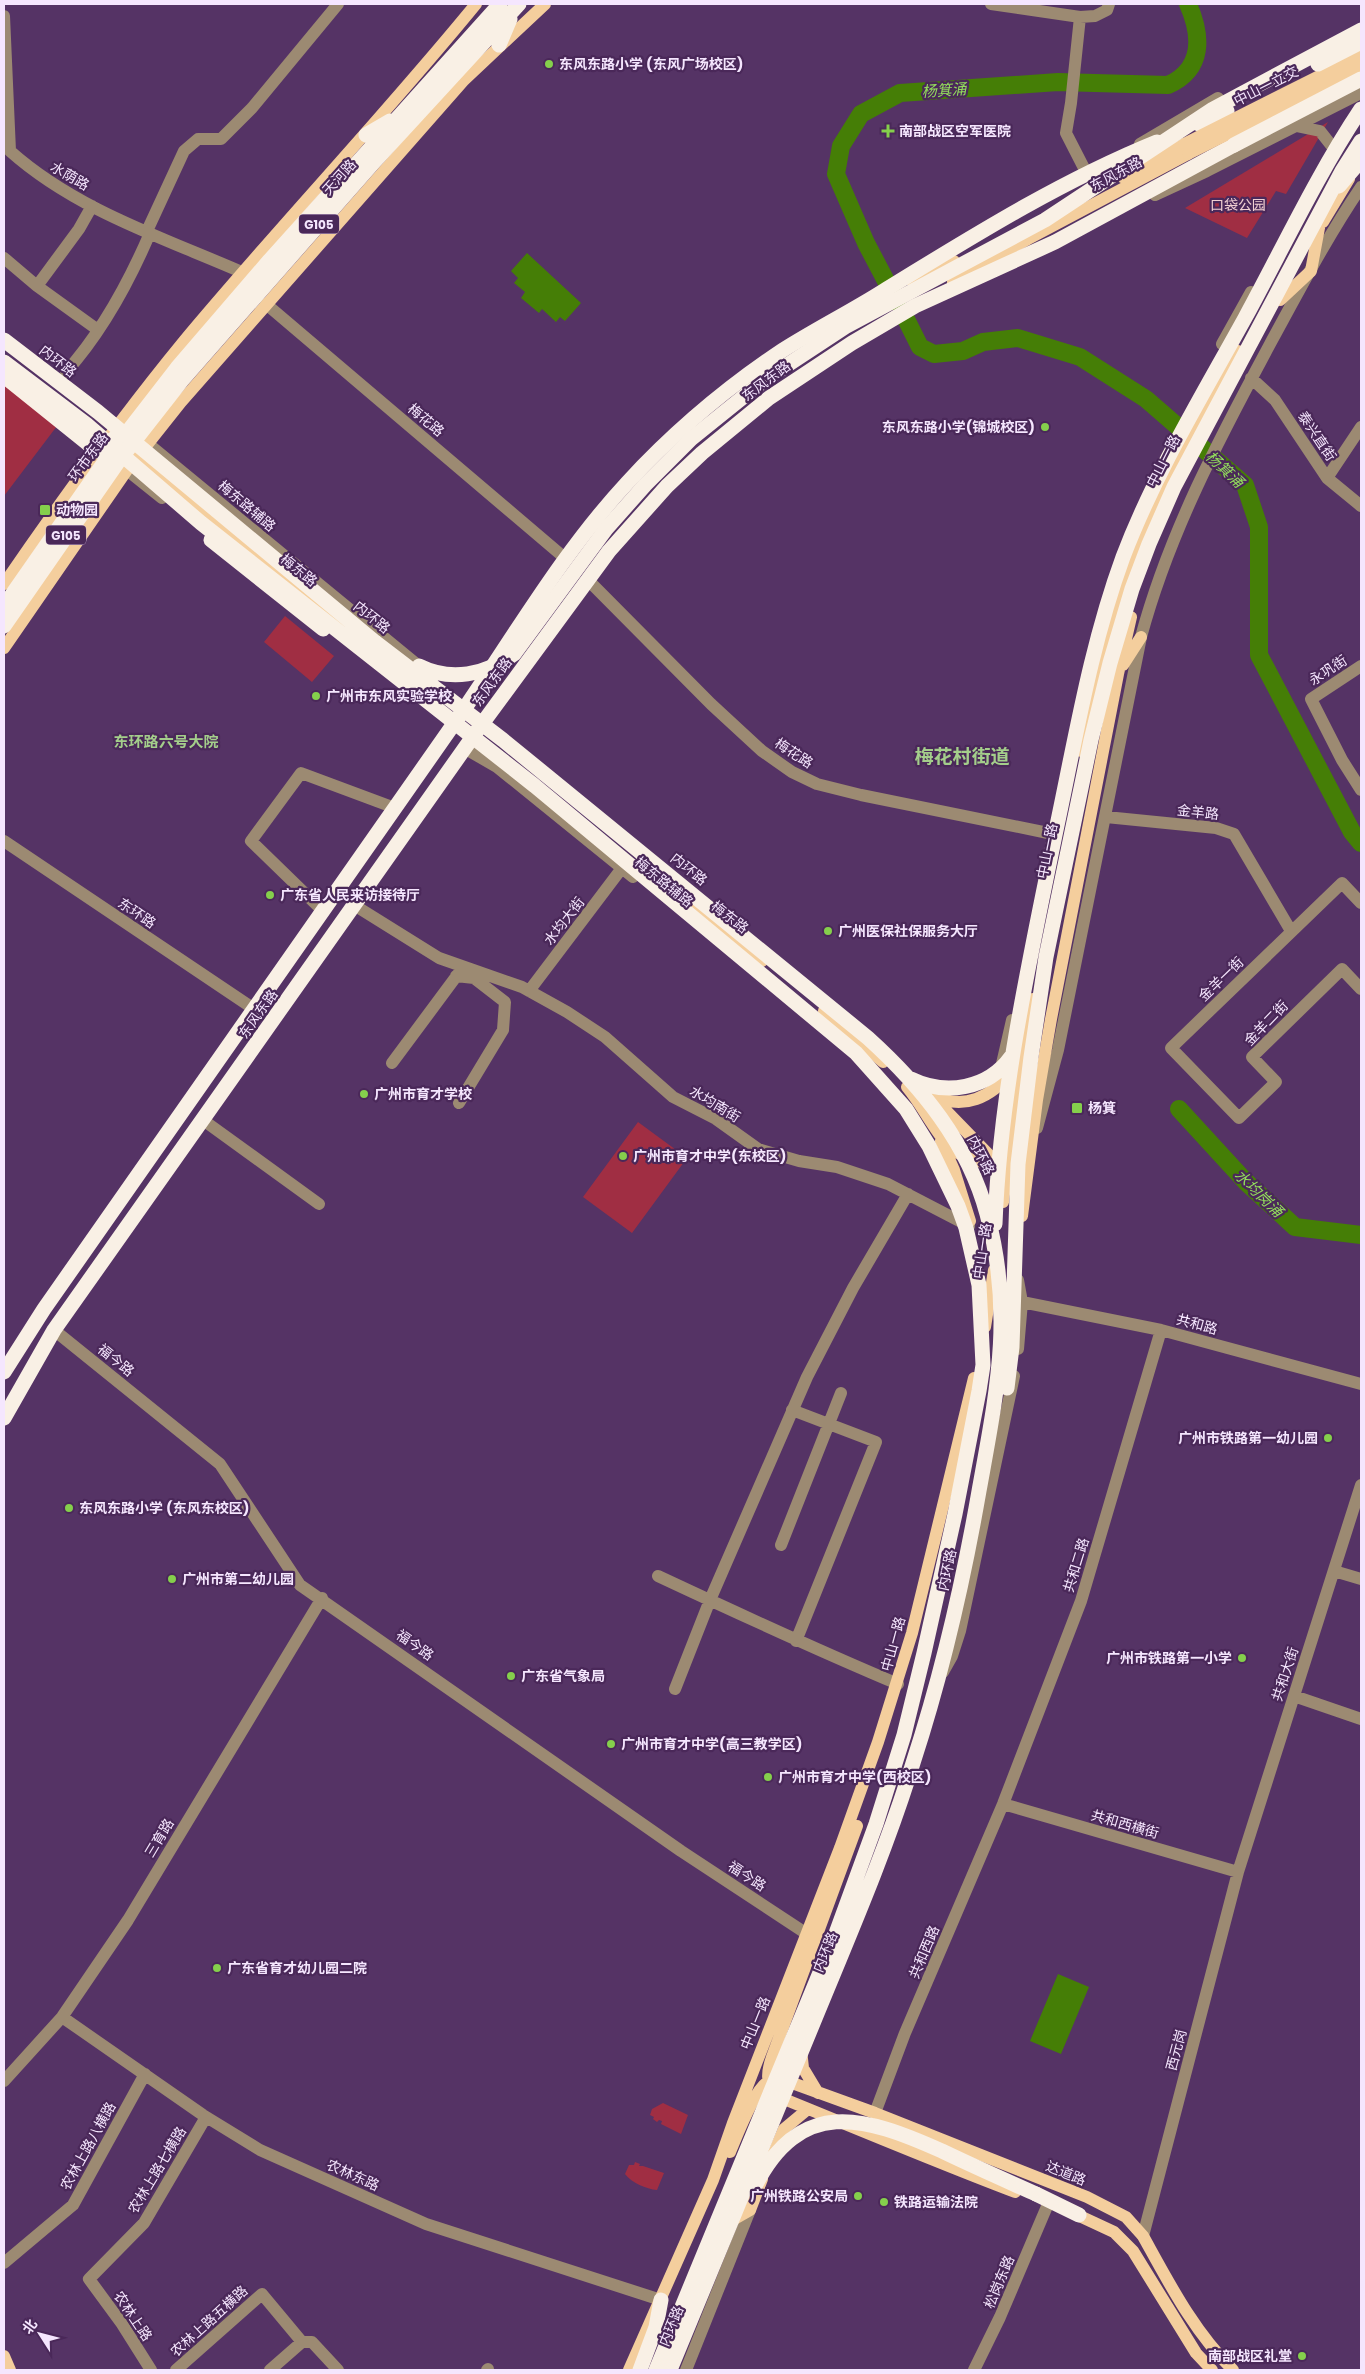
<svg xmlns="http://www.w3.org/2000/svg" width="1365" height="2374" font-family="Poppins,'Noto Sans SC',sans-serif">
<rect width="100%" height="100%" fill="#553365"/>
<path fill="#a02e43" d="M1328 122 1286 194 1276 191 1247 238 1185 208Z
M4 383 57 426 4 496Z
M285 616 334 656 312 682 264 642Z
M638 1122 687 1158 632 1233 583 1197Z
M663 2103 688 2115 681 2134 661 2124 662 2121 659 2120 657 2122 653 2119 654 2117 650 2115 652 2109Z
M635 2162 640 2164 639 2166H643L664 2173 657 2190C646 2189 632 2183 625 2174L629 2165H634Z"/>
<path fill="#457e06" d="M527 253 581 303 565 321 560 317 556 322 542 309 539 313 521 298 525 292 514 283 518 278 511 271Z
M1058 1974 1089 1987 1061 2054 1030 2041Z"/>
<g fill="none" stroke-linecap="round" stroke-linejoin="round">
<path stroke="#457e06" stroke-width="18" d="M897 302 866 243 836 174 841 146 861 114 900 93 1058 82 1168 85C1204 69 1202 36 1188 4
M906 319 920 347 934 354 963 351 983 342 1018 338 1080 357 1146 399 1245 485 1259 527V655L1352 832 1361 843
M1179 1109 1246 1182 1295 1227 1361 1235"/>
<path stroke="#9c8a72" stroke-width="12" d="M991 4 1080 17 1095 16 1107 10 1109 4
M4 16 10 151C76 210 164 238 244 273
M1080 17 1071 103 1066 133 1087 174
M1296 126 1320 131 1331 145
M1140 144 1218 98
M1155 195 1207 171 1361 93
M147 231 184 151 198 139H221L252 108 338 4
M4 258 37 286 98 330
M37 286 79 229 92 206
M266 304 566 559
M1222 344 1251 292
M66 372C102 332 129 282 150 233
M1251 378 1275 400 1327 478 1361 506
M147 443 426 672
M127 470 162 498
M1327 478 1361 427
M588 580 711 704 762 751 792 772 817 784 861 795 1048 833
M1361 666 1311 699 1342 760 1361 790
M464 748 497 767 633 877
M1106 817 1216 828 1234 834 1291 931
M4 841 254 1009
M1361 903 1342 883 1171 1048 1239 1118 1276 1082 1252 1057 1342 969 1361 989
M354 905 439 958 522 987 567 1012 605 1037 673 1097 716 1119 758 1149 799 1161 837 1167 888 1184 969 1226
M323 911 251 841 301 773 395 808
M456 976 474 978 505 1002 503 1030 459 1103
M529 991 622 868
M392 1063 461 970
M1001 1068 1012 1020
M203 1120 319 1204
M1037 1128 1058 1050 1141 637C1169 533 1219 439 1270 344 1299 291 1327 237 1361 187
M1018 1280 1022 1302 1018 1349
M1022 1302 1161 1330 1361 1384
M54 1330 220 1464 300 1585 681 1851 807 1934
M792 1410 876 1442 796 1641
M781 1545 841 1393
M1334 1571 1361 1579
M658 1576C737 1613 817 1650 898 1684
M943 1672 952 1656 960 1631 1014 1376
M675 1689 710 1600 807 1377 853 1288 908 1194
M1294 1696 1361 1719
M1003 1804 1238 1872
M62 2017 203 2115 260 2150 426 2224 661 2300
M4 2081 62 2017 128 1920 322 1598
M875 2113 905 2033 1003 1804 1081 1601 1161 1330
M1143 2236 1238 1872 1361 1485
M4 2263 73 2205 145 2074
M151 2370 122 2324 89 2279 144 2223 206 2117
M176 2370 262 2294 302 2342H312L338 2370
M270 2370 302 2342
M487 2370 488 2369
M686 2370 750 2210
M974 2370 1000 2317 1048 2204"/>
<path stroke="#f4ce9d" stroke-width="12" d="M1122 177 1184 144
M1323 222 1349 179
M911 280 954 261
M953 282 1028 239 1188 154
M1280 300 1311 271 1319 228
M134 457 340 624
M4 584C61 501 120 419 184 341 279 227 382 119 476 4
M4 648 127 470 181 402 464 80 545 4
M1123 665 1141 637
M1081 751C1089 714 1096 677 1106 640 1136 538 1187 444 1238 351
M677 895 762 961
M824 1011 883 1062
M907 1087C936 1122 945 1167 999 1162
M927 1091 990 1156 998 1174
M933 1096C964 1110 991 1098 1011 1072
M941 1141 954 1170 970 1221
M1003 1202 1019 1070 1033 999
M1022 1216 1037 1100 1051 1019 1118 674 1131 617
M985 1327 994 1270
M857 1826 772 2057C767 2071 765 2088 779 2097 858 2129 936 2162 1015 2192
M801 2050 803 2068 818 2093
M730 2152C737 2136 754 2089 769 2081 774 2079 780 2080 784 2080L875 2113 1087 2197 1126 2217 1143 2236C1169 2283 1194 2332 1233 2370
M771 2159 784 2129 808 2109
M1071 2212 1114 2232 1133 2251 1196 2353 1212 2370
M729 2222 750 2210 762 2179
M4 2356 10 2370
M629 2370 713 2180 733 2123 840 1848 878 1742 912 1633 974 1378"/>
<path stroke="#f9f0e5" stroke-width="15" d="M499 45 510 19
M1199 124 1227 111
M366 135 390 121
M1339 186 1361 160
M4 376 97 451 116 437
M211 540 323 629
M4 606 108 457 177 368 269 261 500 4
M4 626 118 462 183 379 373 163 519 4
M4 1372 44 1309 467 705C518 630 565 550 627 483 673 433 726 388 783 350 816 329 852 311 885 290 973 236 1061 181 1157 142
M4 1418 54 1330 479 728 609 551 667 486 702 453 769 398 852 343 915 306 1055 242 1234 145
M1036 2194 1079 2215
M640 2370 656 2327 661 2300"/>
<path stroke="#f4ce9d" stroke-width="12" d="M1184 144 1361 55
M1188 154 1361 67"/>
<path stroke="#f9f0e5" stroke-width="15" d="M1318 64 1361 42
M1234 145 1361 79
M4 340 98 412 375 642 503 740 868 1038C921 1086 968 1143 987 1214 1014 1315 997 1391 979 1491 963 1583 942 1674 913 1763 884 1857 844 1947 807 2038 761 2149 716 2259 670 2370
M4 362 86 424 201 523 535 786 856 1053 906 1109 929 1146 958 1206 966 1228 979 1285 983 1365 979 1391 955 1514 924 1653 904 1735 876 1824 835 1936 656 2370
M419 666C451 682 485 675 514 654L606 529 645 485 691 439 763 381 845 327 1045 220 1213 109 1361 30
M911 1079C946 1096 988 1089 1011 1057
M995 1224C1000 1092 1029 964 1055 835 1075 742 1090 647 1123 557 1155 473 1202 396 1245 318 1283 248 1317 175 1361 109
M1007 1388 1012 1347 1018 1164 1031 1057 1046 957 1091 740 1110 663 1132 589 1149 544 1174 487 1342 171 1361 141
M754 2188C800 2096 864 2116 942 2151 973 2166 1005 2180 1036 2194"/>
</g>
<g fill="#85cf4c" stroke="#4a2859" stroke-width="2">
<circle cx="549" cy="64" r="5"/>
<path d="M885.5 123.5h5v5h5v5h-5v5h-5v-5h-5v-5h5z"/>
<circle cx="1045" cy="427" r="5"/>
<rect x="39" y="504" width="12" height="12" rx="2.5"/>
<circle cx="316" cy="696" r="5"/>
<circle cx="270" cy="895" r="5"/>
<circle cx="828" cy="931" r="5"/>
<circle cx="364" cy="1094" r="5"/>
<rect x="1071" y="1102" width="12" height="12" rx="2.5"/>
<circle cx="623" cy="1156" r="5"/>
<circle cx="1328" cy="1438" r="5"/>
<circle cx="69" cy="1508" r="5"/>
<circle cx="172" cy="1579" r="5"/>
<circle cx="1242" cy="1658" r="5"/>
<circle cx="511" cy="1676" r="5"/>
<circle cx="611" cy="1744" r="5"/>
<circle cx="768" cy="1777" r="5"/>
<circle cx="217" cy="1968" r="5"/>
<circle cx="858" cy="2196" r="5"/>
<circle cx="884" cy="2202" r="5"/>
<circle cx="1302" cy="2356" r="5"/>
</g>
<g text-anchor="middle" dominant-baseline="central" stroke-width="4.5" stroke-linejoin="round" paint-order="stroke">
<g fill="#4a2859" stroke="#c2adcc" stroke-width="1">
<rect x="299" y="214.5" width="40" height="19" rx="4"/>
<rect x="46" y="525.5" width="40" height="19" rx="4"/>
</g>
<g font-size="12" font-weight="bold" fill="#f5e6fe">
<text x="319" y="224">G105</text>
<text x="66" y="535">G105</text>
</g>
<g font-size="14" font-weight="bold" fill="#f5e6fe" stroke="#4a2859" text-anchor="start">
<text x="559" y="64">东风东路小学 (东风广场校区)</text>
<text x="899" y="131">南部战区空军医院</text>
<text x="1035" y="427" text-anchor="end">东风东路小学(锦城校区)</text>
<text x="56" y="510">动物园</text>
<text x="326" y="696">广州市东风实验学校</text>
<text x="280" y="895">广东省人民来访接待厅</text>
<text x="838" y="931">广州医保社保服务大厅</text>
<text x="374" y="1094">广州市育才学校</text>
<text x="1088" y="1108">杨箕</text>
<text x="633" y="1156">广州市育才中学(东校区)</text>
<text x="1318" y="1438" text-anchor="end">广州市铁路第一幼儿园</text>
<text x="79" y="1508">东风东路小学 (东风东校区)</text>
<text x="182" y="1579">广州市第二幼儿园</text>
<text x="1232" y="1658" text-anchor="end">广州市铁路第一小学</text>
<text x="521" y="1676">广东省气象局</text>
<text x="621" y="1744">广州市育才中学(高三教学区)</text>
<text x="778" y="1777">广州市育才中学(西校区)</text>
<text x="227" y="1968">广东省育才幼儿园二院</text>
<text x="848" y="2196" text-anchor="end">广州铁路公安局</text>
<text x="894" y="2202">铁路运输法院</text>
<text x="1292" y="2356" text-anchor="end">南部战区礼堂</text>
</g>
<g font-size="14" fill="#f5e6fe" stroke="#4a2859">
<text transform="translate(1266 86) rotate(-27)">中山一立交</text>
<text transform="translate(1116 174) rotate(-28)">东风东路</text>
<text transform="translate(70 176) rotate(30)">水荫路</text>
<text transform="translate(339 177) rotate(-48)">天河路</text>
<text transform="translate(58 361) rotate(38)">内环路</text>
<text transform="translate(766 381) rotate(-37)">东风东路</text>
<text transform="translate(426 420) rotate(40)">梅花路</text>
<text transform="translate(1317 436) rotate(56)">泰兴直街</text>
<text transform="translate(88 457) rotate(-54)">环市东路</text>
<text transform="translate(1163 461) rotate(-63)">中山一路</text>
<text transform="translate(247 506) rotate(40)">梅东路辅路</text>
<text transform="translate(299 570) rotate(39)">梅东路</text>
<text transform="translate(372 617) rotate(39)">内环路</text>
<text transform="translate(1328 670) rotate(-33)">永巩街</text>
<text transform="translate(492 682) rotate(-54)">东风东路</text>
<text transform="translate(794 753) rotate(33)">梅花路</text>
<text transform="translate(1198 812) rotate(6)">金羊路</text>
<text transform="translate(1047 851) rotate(-79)">中山一路</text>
<text transform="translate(689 869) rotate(39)">内环路</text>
<text transform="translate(664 882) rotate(39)">梅东路辅路</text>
<text transform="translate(137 913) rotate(34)">东环路</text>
<text transform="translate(730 917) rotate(38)">梅东路</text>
<text transform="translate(564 921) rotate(-52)">水均大街</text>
<text transform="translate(1221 979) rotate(-44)">金羊一街</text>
<text transform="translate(258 1014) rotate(-55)">东风东路</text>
<text transform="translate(1266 1023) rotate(-46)">金羊二街</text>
<text transform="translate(715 1104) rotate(31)">水均南街</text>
<text transform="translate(981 1155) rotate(63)">内环路</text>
<text transform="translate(982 1251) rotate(-82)">中山一路</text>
<text transform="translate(1197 1324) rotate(15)">共和路</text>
<text transform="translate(116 1360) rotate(39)">福今路</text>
<text transform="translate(1076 1565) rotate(-73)">共和二路</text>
<text transform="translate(947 1570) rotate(-78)">内环路</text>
<text transform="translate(893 1644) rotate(-75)">中山一路</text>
<text transform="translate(415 1645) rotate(35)">福今路</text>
<text transform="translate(1285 1674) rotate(-72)">共和大街</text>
<text transform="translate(1125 1824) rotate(16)">共和西横街</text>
<text transform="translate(159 1838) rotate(-59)">三育路</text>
<text transform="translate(747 1876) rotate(33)">福今路</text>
<text transform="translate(825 1952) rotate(-68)">内环路</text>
<text transform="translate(924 1952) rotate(-67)">共和西路</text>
<text transform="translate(755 2023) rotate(-68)">中山一路</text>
<text transform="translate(1176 2050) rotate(-75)">西元岗</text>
<text transform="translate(88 2146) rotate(-61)">农林上路八横路</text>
<text transform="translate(157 2170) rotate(-59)">农林上路七横路</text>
<text transform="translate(1066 2173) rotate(22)">达道路</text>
<text transform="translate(353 2175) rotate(24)">农林东路</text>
<text transform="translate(999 2282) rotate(-67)">松岗东路</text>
<text transform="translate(133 2316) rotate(56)">农林上路</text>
<text transform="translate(209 2321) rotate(-42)">农林上路五横路</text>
<text transform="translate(671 2326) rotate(-68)">内环路</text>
</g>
<g font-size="14" fill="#f1d1d3" stroke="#4a2859">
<text x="1238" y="205">口袋公园</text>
</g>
<g font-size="15" font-style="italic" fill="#93de5c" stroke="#4a2859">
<text transform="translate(944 90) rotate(-4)">杨箕涌</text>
<text transform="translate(1225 469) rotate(43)">杨箕涌</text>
<text transform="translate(1259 1193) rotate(44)">水均岗涌</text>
</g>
<g font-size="15" font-weight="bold" fill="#a4ce8b" stroke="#4a2859">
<text x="166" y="741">东环路六号大院</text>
</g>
<g font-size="19" font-weight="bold" fill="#a4ce8b" stroke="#4a2859">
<text x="962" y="756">梅花村街道</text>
</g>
</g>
<rect width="1365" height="2374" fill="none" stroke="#f5e6fe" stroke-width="10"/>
<g transform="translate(40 2334) rotate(306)" stroke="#4a2859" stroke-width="4" paint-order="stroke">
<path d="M0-4L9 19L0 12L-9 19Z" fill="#f5e6fe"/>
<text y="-8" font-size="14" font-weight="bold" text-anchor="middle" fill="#f5e6fe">北</text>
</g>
</svg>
